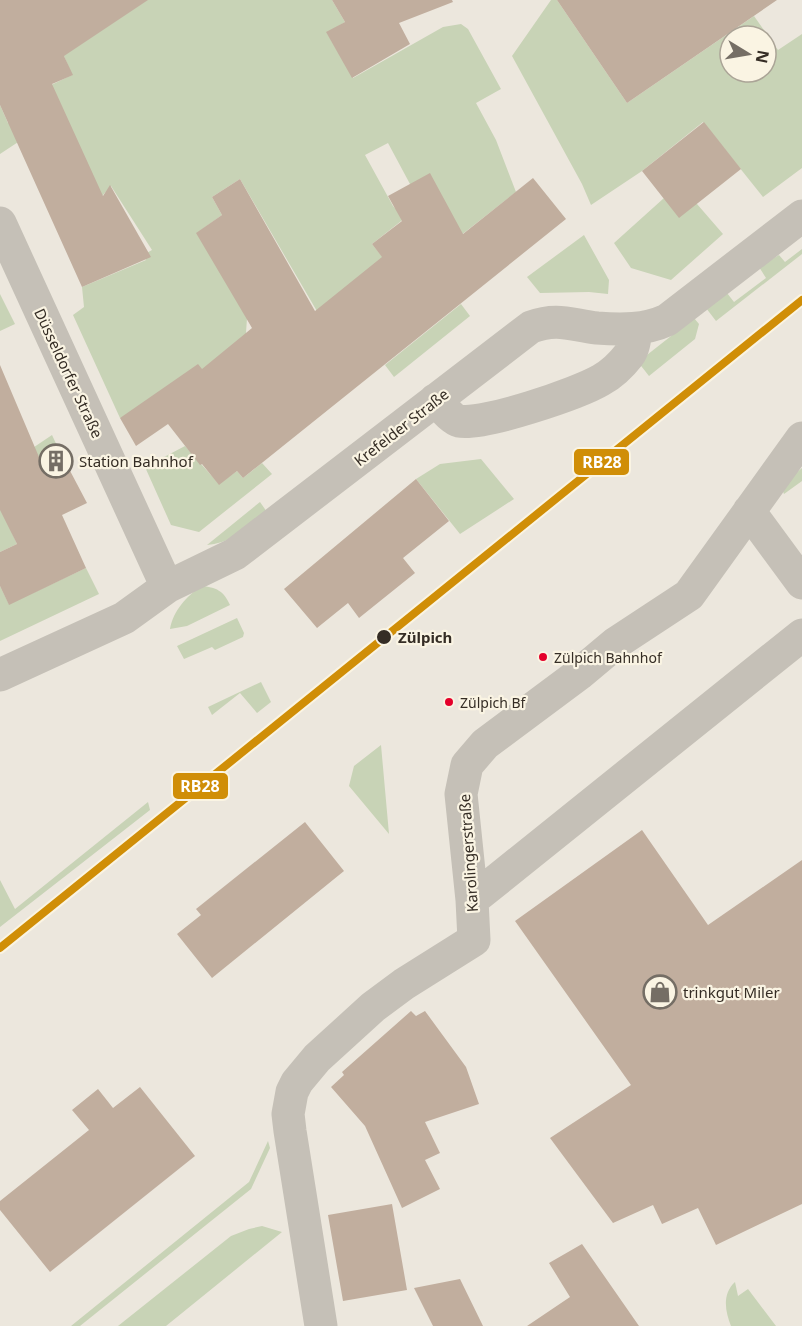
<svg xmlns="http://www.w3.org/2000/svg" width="802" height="1326" font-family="'Noto Sans',sans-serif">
<rect width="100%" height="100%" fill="#ece7dd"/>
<path fill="#c8d3b6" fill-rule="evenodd" d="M132 0H332L345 22 327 33 353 78 443 27 461 24 468 29 501 89 476 103 496 140 516 192 460 236 410 184 388 143 365 155 393 206 405 218 372 244 389 265 318 313 240 179 212 197 222 215 197 233 247 318 246 333 256 376 120 418 73 315 84 307 82 287 146 260 143 255 152 250 111 186 103 195 87 204 50 121 0 154V105L8 123 51 85 72 75 61 49Z
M551 0H557L627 103 754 16 778 50 802 34V168L763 197 703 122 642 171 591 205 582 184 512 56ZM730 36H766V72H730Z
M664 198 697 204 723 234 671 280 631 268 614 243Z
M584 235 609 280 608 294 589 292 540 293 527 277Z
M802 249V254L716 321 706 308 727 293 734 302 766 278 759 267 779 255 785 262Z
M0 294 15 324 0 331Z
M461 304 470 316 394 377 385 365Z
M694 318 699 324 695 339 649 376 638 362Z
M52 435 67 467 12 533 17 544 0 552V470Z
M185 446 219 484 237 471 243 478 262 463 272 474 199 532 171 525 145 467Z
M481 459 514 499 460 534 416 479 440 464Z
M802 468V481L784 494 782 489 784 483Z
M260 502 267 512C249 527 232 543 207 545Z
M86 568 99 594 0 641V586L9 604Z
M201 586C216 587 224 591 230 605L187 626 170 629C173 611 187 596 201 586Z
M237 618 244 633 243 637 215 650 212 647 184 659 177 646Z
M261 682 271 702 257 713 240 693 212 715 208 707Z
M381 745 389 834 349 786 354 766Z
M148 802 150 810 0 927V880L15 909Z
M268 1141 270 1148 251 1189 80 1326H71L249 1182Z
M262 1226 282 1232 166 1326H118L231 1236 249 1229Z
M735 1282 738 1296 748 1289 776 1326H731C725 1311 722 1294 735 1282Z"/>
<path fill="#c1ae9e" d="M0 0H148L64 56 73 75 52 84 103 196 110 185 151 257 82 287 0 105Z
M332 0H452L453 2 399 23 410 44 352 78 326 32 345 22Z
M557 0H777L627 103Z
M704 122 741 169 679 218 642 171Z
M430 173 463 234 533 178 566 219 243 478 237 471 219 485 202 464 200 465 168 424 136 446 120 418 198 364 202 369 252 328 196 233 222 215 212 197 240 179 315 311 382 257 372 244 402 221 388 196Z
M0 365 39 457 58 448 87 503 62 515 86 568 9 605 0 586V552L17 544 0 510Z
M416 479 449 521 403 558 415 573 359 618 348 603 317 628 284 589Z
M305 822 344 871 212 978 177 934 201 915 196 909Z
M642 830 708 925 802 860V1204L716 1245 698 1208 662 1224 653 1205 613 1223 550 1138 631 1085 515 921Z
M411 1011 416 1016 425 1011 466 1067 479 1104 425 1122 440 1153 425 1160 440 1189 402 1208 365 1126 331 1087 344 1075 342 1072Z
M140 1087 195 1156 50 1272 0 1210V1201L89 1130 72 1110 98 1089 113 1108Z
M392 1204 407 1290 343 1301 328 1215Z
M582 1244 639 1326H527L570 1297 549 1263Z
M460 1279 483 1326H433L414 1288Z"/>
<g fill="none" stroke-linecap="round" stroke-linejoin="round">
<path stroke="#c5c0b7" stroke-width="33" d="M0 223 167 587
M435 400C442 406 451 419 459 421 483 426 579 393 601 380 612 374 622 364 629 355 634 349 635 337 636 329
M749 511 802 583
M0 675 124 618 167 587 235 554 531 327C558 317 571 325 597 328 622 330 645 330 667 320L802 216
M472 900 802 635
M321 1326 290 1131 288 1114 292 1092 297 1082 317 1058 373 1007 404 984 474 940 472 900 461 794 467 765 485 744 579 674 616 643 689 595 802 438"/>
<g stroke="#faf4e3" stroke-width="12">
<path id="rail-1" d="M0 948 802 300"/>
</g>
<use href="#rail-1" stroke="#d08e07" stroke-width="8"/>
</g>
<defs>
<g id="building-ring" transform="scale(1.725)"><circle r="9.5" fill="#faf4e3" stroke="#756e65" stroke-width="1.5"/><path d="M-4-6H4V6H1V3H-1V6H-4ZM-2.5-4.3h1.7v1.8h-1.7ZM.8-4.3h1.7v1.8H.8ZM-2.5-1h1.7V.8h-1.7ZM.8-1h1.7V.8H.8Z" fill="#756e65"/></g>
<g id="shop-ring" transform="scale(1.725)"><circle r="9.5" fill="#faf4e3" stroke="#756e65" stroke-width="1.5"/><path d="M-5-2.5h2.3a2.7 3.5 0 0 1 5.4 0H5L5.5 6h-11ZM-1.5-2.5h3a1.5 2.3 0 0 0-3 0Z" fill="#756e65"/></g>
</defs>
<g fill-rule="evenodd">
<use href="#building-ring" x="56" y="461"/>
<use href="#shop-ring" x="660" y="992"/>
</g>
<circle fill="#352d25" stroke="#faf4e3" stroke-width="2" cx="384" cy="637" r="8"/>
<g fill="#e4002b" stroke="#faf4e3" stroke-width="2">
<circle cx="543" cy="657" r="5"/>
<circle cx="449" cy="702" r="5"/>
</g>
<g text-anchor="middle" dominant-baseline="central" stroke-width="4.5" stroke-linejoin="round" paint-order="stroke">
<g font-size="14" fill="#352d25" stroke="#faf4e3" text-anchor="start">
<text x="554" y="657">Zülpich Bahnhof</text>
<text x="460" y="702">Zülpich Bf</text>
</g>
<g font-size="15" fill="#352d25" stroke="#faf4e3">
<text transform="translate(69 373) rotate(65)">Düsseldorfer Straße</text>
<text transform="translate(401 427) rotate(-38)">Krefelder Straße</text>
<text transform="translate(468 853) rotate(-94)">Karolingerstraße</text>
</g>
<g font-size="15" fill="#352d25" stroke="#faf4e3" text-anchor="start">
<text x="79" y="461">Station Bahnhof</text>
<text x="683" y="992">trinkgut Miler</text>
</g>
<g font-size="15" font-weight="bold" fill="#352d25" stroke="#faf4e3" text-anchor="start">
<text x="398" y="637">Zülpich</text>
</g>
</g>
<g stroke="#faf4e3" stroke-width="2">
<rect x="573" y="448" width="57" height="28" rx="6" fill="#d08e07"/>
<rect x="172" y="772" width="57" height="28" rx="6" fill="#d08e07"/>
</g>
<g font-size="16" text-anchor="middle" font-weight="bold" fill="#fff">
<text x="602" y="468">RB28</text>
<text x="200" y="792">RB28</text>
</g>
<g transform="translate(748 54) rotate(101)"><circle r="28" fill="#faf4e3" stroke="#aba497" stroke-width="1.5"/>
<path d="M0-4.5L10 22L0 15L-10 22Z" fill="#756e65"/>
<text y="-9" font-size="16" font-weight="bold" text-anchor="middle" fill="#352d25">N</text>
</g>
</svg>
